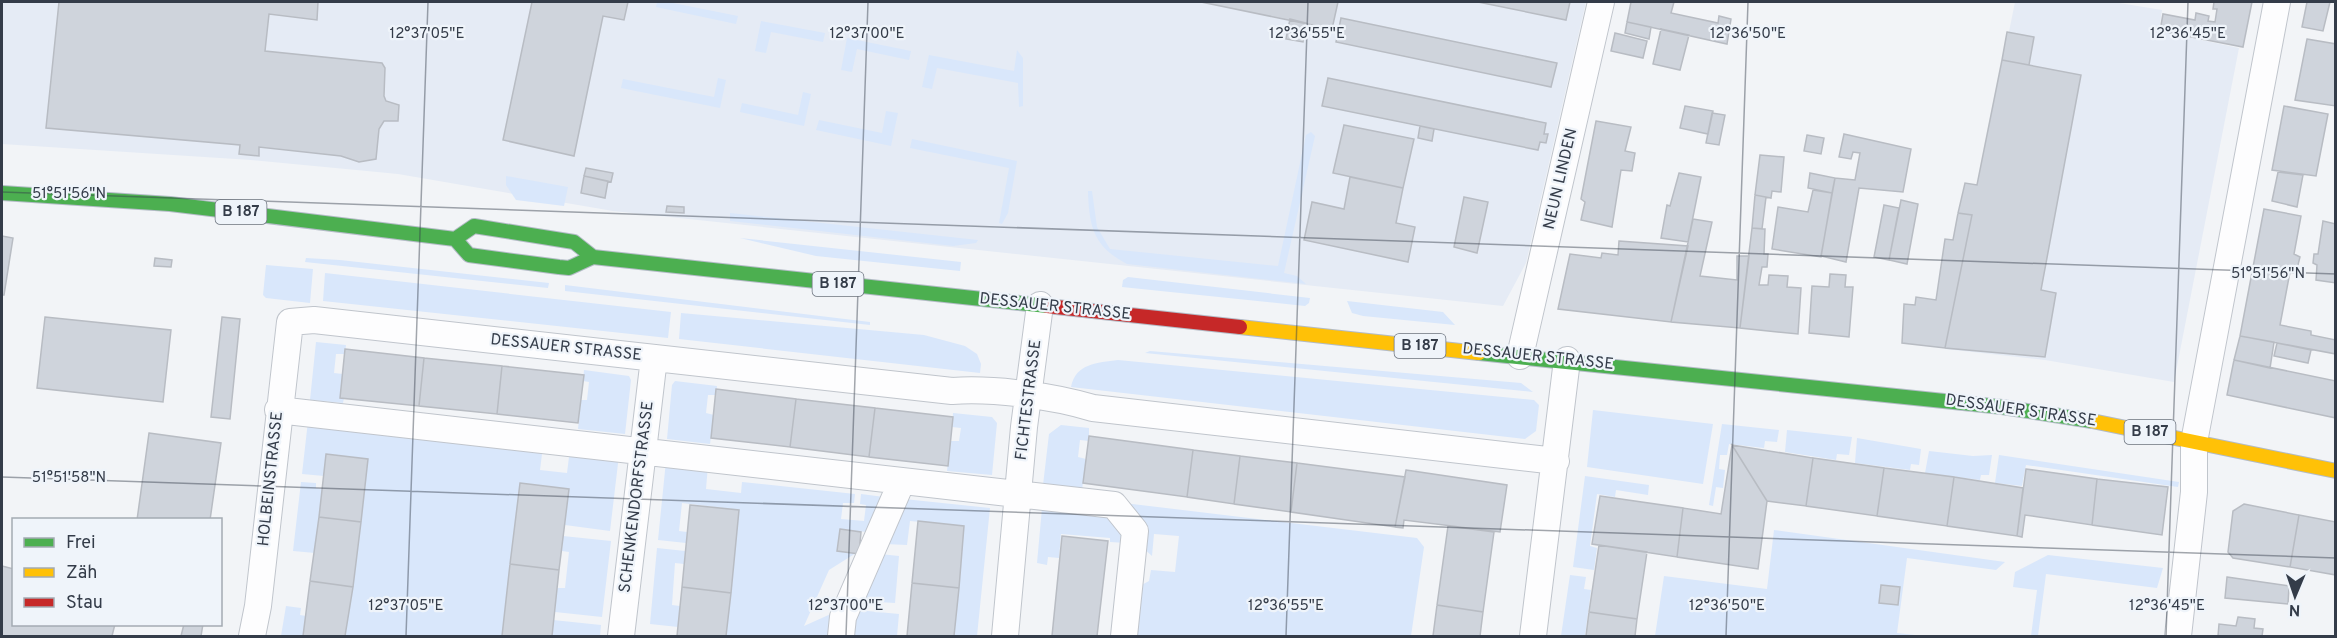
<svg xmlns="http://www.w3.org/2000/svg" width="2337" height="638" font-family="Overpass,sans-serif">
<rect width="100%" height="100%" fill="#f2f4f7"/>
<path fill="#e5ebf5" d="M2 2H1586L1526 263 1503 306 613 211 398 174 251 160 2 144Z
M2015 2H2113L2162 10 2159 31 2239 48 2174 382 2045 360 1945 349Z"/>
<path fill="#d9e7fb" d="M657 2H668L738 16 736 24 656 7Z
M761 21 825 33 823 42 771 32 766 53 755 51Z
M847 38 911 51 909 60 857 49 852 72 841 70Z
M1017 50 1023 58V106L1019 107 1018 83 937 68 932 89 922 87 929 55 1014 71Z
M718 78 726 80 720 108 621 88 623 79 714 97Z
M803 92 811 94 804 126 740 112 742 103 798 115Z
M886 111 898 113 891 146 816 130 819 120 882 133Z
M1311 132 1315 136 1284 273 1297 276 1306 284 1127 264C1094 247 1089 227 1088 191H1092L1097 227 1110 249 1278 266 1306 135Z
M912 139 1017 161 1008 213 1002 224 999 223 1009 168 910 148Z
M506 176 568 187 564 206 516 200 506 185Z
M730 213 978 240 976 243 953 246 730 221Z
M740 238 961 262 960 271 816 256Z
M306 258 340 260 549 283 548 288 305 262Z
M266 265 313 269 310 303 266 298 263 295Z
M325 273 671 312 668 338 323 301Z
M1128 277 1310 298 1309 303 1305 306 1122 287 1123 280Z
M565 285 870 322V325L565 291Z
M1347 301 1443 312 1455 325 1363 316 1352 313Z
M681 313 924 335 965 346 977 354 981 364 980 373 679 339Z
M316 342 346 345 345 354H336L334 373 343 374 340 397 344 398 343 403 310 400Z
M1150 351 1521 383 1533 392 1145 353Z
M1118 360 1534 400 1539 405 1536 431 1525 439 1071 387C1076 363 1097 363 1118 360Z
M584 370 629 376 631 380 625 434 578 429 581 400H587L589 382 583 381Z
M675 381 717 386 716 395H708L706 413 714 415 710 444 667 439 672 385Z
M1593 410 1713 424 1703 484 1587 467Z
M953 413 992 417 997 423 992 475 947 471 950 441H959L961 428 952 427Z
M308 421 543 446 540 470 567 473 570 449 619 455 610 531 565 525 568 489 520 484 502 636H345L368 459 327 454 324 476 302 474Z
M1722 424 1779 430 1777 442 1765 441 1764 448 1729 444 1727 455H1720L1719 469 1725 470 1723 488 1716 487 1713 506 1709 505Z
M1061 425 1089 428V441L1080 440 1078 457 1086 459 1082 490 1043 485 1049 434Z
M1787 430 1852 437 1849 455 1837 454 1836 460 1785 452Z
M1857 438 1921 449 1919 465 1911 464 1910 470 1855 463Z
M1929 451 1973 456 1992 455 1989 475H1981L1980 480 1925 473Z
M1999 455 2179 482 2178 487 2026 465 2022 486 1995 483Z
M666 461 708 465 706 489 741 493 742 482 855 494 854 503H843L841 519 864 521 866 505 860 504 861 494 884 497 869 532 840 530 837 551 856 553 829 570 804 626 833 613 830 636H726L739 510 682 503 679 531 687 532 686 543 658 540Z
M1585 476 1649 485 1648 495 1616 490 1615 497 1597 494 1590 546 1597 548 1594 570 1573 567Z
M301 482 316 483V488L322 489 315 553 293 551Z
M904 499 990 508 977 636H954L964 526 910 521 907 545 885 544Z
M1124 503 1417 538 1424 547 1411 636H1132L1136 588 1149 581 1151 570 1175 572 1179 536 1154 534 1152 556 1142 547Z
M1042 508 1112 515 1126 543 1110 542V538L1061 534 1059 558 1048 557 1047 565 1037 563Z
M1774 530 2005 562 1996 570 1907 558 1897 633 1924 636H1655L1664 576 1767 589Z
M563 536 611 541 602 617 555 612 557 588H565L569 552 562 551Z
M657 548 685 551 684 564 675 563 672 605 680 606 678 627 650 624Z
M880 554 899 556 895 603 861 601Z
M2048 555 2163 568 2157 588 2046 574 2038 636H2031L2037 590 2013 587 2015 572Z
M1570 575 1586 577 1584 589 1591 590 1585 636H1561Z
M286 606 301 608 300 615 306 616 303 636H281Z
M857 610 899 614 897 636H851Z
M553 620 601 625 600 636H552Z"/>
<path fill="#cfd4dc" stroke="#b8bcc3" stroke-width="1.5" d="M59 2H318L317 20 269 14 265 51 382 63 385 68 384 96 386 101 399 105 398 121H384L379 129 376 159 359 162 341 156 259 147V156L239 154 240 145 46 128Z
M532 2H628L624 20 603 16 574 156 503 140Z
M1201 2H1338L1332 29Z
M1478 2H1570L1566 20Z
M1631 2H1674L1671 13 1718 23 1719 16 1731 19 1727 44 1627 22Z
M2214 2H2252L2243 47 2160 31 2163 14 2195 20 2196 13 2209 16 2208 21 2215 22 2217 9H2213Z
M2307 2H2330L2323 31 2302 27Z
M1341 18 1557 63 1551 87 1336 42Z
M1290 19 1306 23 1303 42 1286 39Z
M1627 22 1651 27 1649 39 1625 33Z
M1661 29 1689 35 1680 70 1653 64Z
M2007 32 2034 37 2029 65 2002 60Z
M1615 33 1647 41 1643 58 1611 51Z
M2307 39 2336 44V106L2295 100Z
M2002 60 2081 75 2041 290 2056 293 2045 357 1945 348 1972 215 1958 213 1965 183 1977 185Z
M1328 78 1546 123 1544 134H1548L1546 143 1540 142 1538 150 1322 106Z
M1685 106 1713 111 1708 134 1680 128Z
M2284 106 2328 114 2316 176 2272 170Z
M1712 113 1725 115 1719 145 1706 143Z
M1596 121 1631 127 1625 151 1635 153 1632 171 1621 170 1612 227 1581 220 1585 202 1581 199Z
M1344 125 1414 139 1403 188 1333 173Z
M1420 126 1434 129 1432 141 1418 138Z
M1844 134 1911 149 1903 192 1859 188 1846 262 1821 256 1835 178 1855 180 1860 153 1853 152 1851 159 1839 157Z
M1807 135 1824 138 1821 154 1804 151Z
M1760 155 1784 157 1781 192 1772 191 1771 198 1755 195Z
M586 168 613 173 611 182 584 176Z
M2278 172 2303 175 2297 207 2272 201Z
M1679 173 1701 177 1688 242 1661 238 1667 205 1670 206Z
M1810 173 1835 178 1832 193 1808 188Z
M584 176 608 181 605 198 581 193Z
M1350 177 1403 188 1396 223 1415 227 1408 262 1304 240 1312 202 1344 209Z
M1813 190 1832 193 1821 257 1772 249 1778 207 1808 212Z
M1755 195 1766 197 1762 229 1752 228Z
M1464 197 1488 202 1477 253 1454 247Z
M1901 200 1918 204 1907 264 1889 260Z
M1884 205 1899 208 1889 260 1874 257Z
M667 206 684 207V213L666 212Z
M2264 209 2301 216 2294 254 2300 257 2296 273 2290 272 2280 325 2311 331V335L2336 340V354L2240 336Z
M1958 213 1972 215 1945 348 1902 343 1904 304 1915 305 1916 297 1936 300 1945 239 1953 240Z
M1693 219 1712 222 1700 276 1737 280V256H1749L1740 328 1671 322Z
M2323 221 2336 224V283L2316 280 2317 265 2313 263 2314 254H2318Z
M1752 228 1765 229 1764 254H1768L1767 267H1762L1759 285H1768L1769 275 1788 276 1787 287 1801 288 1798 334 1740 328Z
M2 236 13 238 4 295H2Z
M1619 241 1688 246 1671 322 1558 309 1570 254 1601 258 1602 253 1618 255Z
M155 258 172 260 171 267 154 266Z
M1830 274 1846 275 1845 287H1853L1849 337 1809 333 1812 286 1829 287Z
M45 317 171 330 163 402 37 388Z
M222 317 240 319 230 419 211 417Z
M2240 336 2274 342 2270 368 2234 360Z
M2277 343 2311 350 2308 363 2274 356Z
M345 349 424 358 419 406 340 398Z
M424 358 502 366 497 414 419 406Z
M2234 360 2336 381V418L2227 395Z
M502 366 584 375 578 423 497 414Z
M716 389 796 399 790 447 711 438Z
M796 399 875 408 869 457 790 447Z
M875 408 953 417 948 466 869 457Z
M149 433 221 443 210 520H137Z
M1089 436 1193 450 1187 497 1083 483Z
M1732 445 1813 458 1806 506 1767 501Z
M1732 445 1767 501 1758 569 1677 557 1683 508 1721 514Z
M1193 450 1240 456 1234 504 1187 497Z
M326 454 368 459 361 522 319 517Z
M1240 456 1297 463 1291 512 1234 504Z
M1813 458 1884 468 1877 516 1806 506Z
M1297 463 1405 477 1395 527 1291 512Z
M1884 468 1954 477 1947 526 1877 516Z
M2026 469 2097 479 2092 525 2025 515 2022 537 2017 536Z
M1406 470 1507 485 1500 532 1404 520 1403 528 1395 527Z
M1954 477 2023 488 2017 536 1947 526Z
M2097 479 2168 487 2162 535 2092 525Z
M520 483 569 489 559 570 510 564Z
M1600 496 1683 508 1677 557 1592 544Z
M2244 504 2299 515 2290 567 2233 558 2228 552 2233 511Z
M690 505 739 510 731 593 682 587Z
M2299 515 2336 522V575L2290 567Z
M319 517 361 522 353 587 310 581Z
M918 521 964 526 959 588 912 583Z
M1448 526 1494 532 1483 612 1437 605Z
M840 529 861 532 859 554 837 551Z
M1062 536 1108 541 1097 636H1052Z
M1599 545 1647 552 1637 619 1589 612Z
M510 564 559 570 552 636H502Z
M2 566 14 569V624H115L112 636H2Z
M2227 577 2289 586 2288 604 2225 598Z
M310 581 353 587 345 636H303Z
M912 583 959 588 954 636H907Z
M1881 585 1900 587 1898 605 1879 603Z
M682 587 731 593 726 636H677Z
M1437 605 1483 612 1480 636H1433Z
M1589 612 1637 619 1635 636H1586Z
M2238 617 2255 619 2254 628 2263 629 2262 636H2218L2219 624 2236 626Z
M184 624H203L201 636H181Z"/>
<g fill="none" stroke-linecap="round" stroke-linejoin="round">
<g stroke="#c0c5cc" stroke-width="28">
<path id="street" d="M1520 356 1601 2
M278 410 1114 505 1135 531 1124 636
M252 636 258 606 290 322 314 320 952 391C994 388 1053 396 1093 408L1556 461
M621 636 654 358
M841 636 843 617 902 481
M1005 636 1024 427 1040 305
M1533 636 1567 360
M2178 636 2194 492V442L2277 2"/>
</g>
<g stroke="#b3bbc6" stroke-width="16">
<path id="fast" d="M2 193 170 204 455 239 474 226 574 242 593 257
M455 239 469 255 559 267 569 268 593 257 1047 306
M1479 353 2002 407 2092 421"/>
</g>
<g stroke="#b3bbc6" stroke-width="16">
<path id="slow" d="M1240 327 1479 353
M2092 421 2336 471"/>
</g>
<g stroke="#b3bbc6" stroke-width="16">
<path id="jam" d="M1047 306 1240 327"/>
</g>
<use href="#street" stroke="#fdfdfe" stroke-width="26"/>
<use href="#fast" stroke="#4caf50" stroke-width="14"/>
<use href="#slow" stroke="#ffc107" stroke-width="14"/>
<use href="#jam" stroke="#c62828" stroke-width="14"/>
</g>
<path fill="none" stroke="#343c49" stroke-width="1.5" stroke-opacity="0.45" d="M2 192 2336 274M2 477 2336 558M406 636 428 2M846 636 868 2M1286 636 1308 2M1726 636 1748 2M2166 636 2188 2"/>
<g text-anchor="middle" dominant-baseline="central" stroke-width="4.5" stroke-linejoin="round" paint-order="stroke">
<g fill="#eff4fa" stroke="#6c737e" stroke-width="1.5">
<rect x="215.5" y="200" width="51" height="24" rx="4.5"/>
<rect x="812.5" y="272" width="51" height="24" rx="4.5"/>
<rect x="1394.5" y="334" width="51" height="24" rx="4.5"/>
<rect x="2124.5" y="420" width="51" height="24" rx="4.5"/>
</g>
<g font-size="15" font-weight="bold" fill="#343c49">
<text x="241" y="212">B 187</text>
<text x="838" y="284">B 187</text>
<text x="1420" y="346">B 187</text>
<text x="2150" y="432">B 187</text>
</g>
<g font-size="16" fill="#343c49" stroke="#eff4fa">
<text transform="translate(1561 179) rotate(-77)">NEUN LINDEN</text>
<text transform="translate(1055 307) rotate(6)">DESSAUER STRASSE</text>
<text transform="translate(566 348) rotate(6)">DESSAUER STRASSE</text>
<text transform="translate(1538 357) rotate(6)">DESSAUER STRASSE</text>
<text transform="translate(1029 400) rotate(-83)">FICHTESTRASSE</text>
<text transform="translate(2021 411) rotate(8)">DESSAUER STRASSE</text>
<text transform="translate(271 479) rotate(-84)">HOLBEINSTRASSE</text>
<text transform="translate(637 497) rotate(-83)">SCHENKENDORFSTRASSE</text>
</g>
</g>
<g font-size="15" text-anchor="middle" fill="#343c49" stroke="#eff4fa" stroke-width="4.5" stroke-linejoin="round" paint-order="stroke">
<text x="427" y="38">12°37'05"E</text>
<text x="867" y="38">12°37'00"E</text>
<text x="1307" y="38">12°36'55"E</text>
<text x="1748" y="38">12°36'50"E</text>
<text x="2188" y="38">12°36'45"E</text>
<text x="69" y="198">51°51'56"N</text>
<text x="2268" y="278">51°51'56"N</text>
<text x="69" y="482">51°51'58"N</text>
<text x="406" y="610">12°37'05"E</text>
<text x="846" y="610">12°37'00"E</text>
<text x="1286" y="610">12°36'55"E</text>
<text x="1727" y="610">12°36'50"E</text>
<text x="2167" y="610">12°36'45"E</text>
</g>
<rect width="2337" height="638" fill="none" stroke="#343c49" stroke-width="6"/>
<rect x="12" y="518" width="210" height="108" fill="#eff4fa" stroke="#a4aab3" stroke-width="1.5"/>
<rect x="24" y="538" width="30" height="9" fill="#4caf50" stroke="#a4aab3" stroke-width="1.5"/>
<text x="66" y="548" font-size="18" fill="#343c49">Frei</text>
<rect x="24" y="568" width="30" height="9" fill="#ffc107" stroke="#a4aab3" stroke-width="1.5"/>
<text x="66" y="578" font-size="18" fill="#343c49">Zäh</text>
<rect x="24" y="598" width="30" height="9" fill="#c62828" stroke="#a4aab3" stroke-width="1.5"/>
<text x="66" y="608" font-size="18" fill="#343c49">Stau</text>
<g transform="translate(2295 596) rotate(182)" stroke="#eff4fa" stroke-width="4.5" paint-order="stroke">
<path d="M0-4.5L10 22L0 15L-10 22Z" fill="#343c49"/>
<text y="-9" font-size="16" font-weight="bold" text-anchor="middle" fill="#343c49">N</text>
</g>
</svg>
